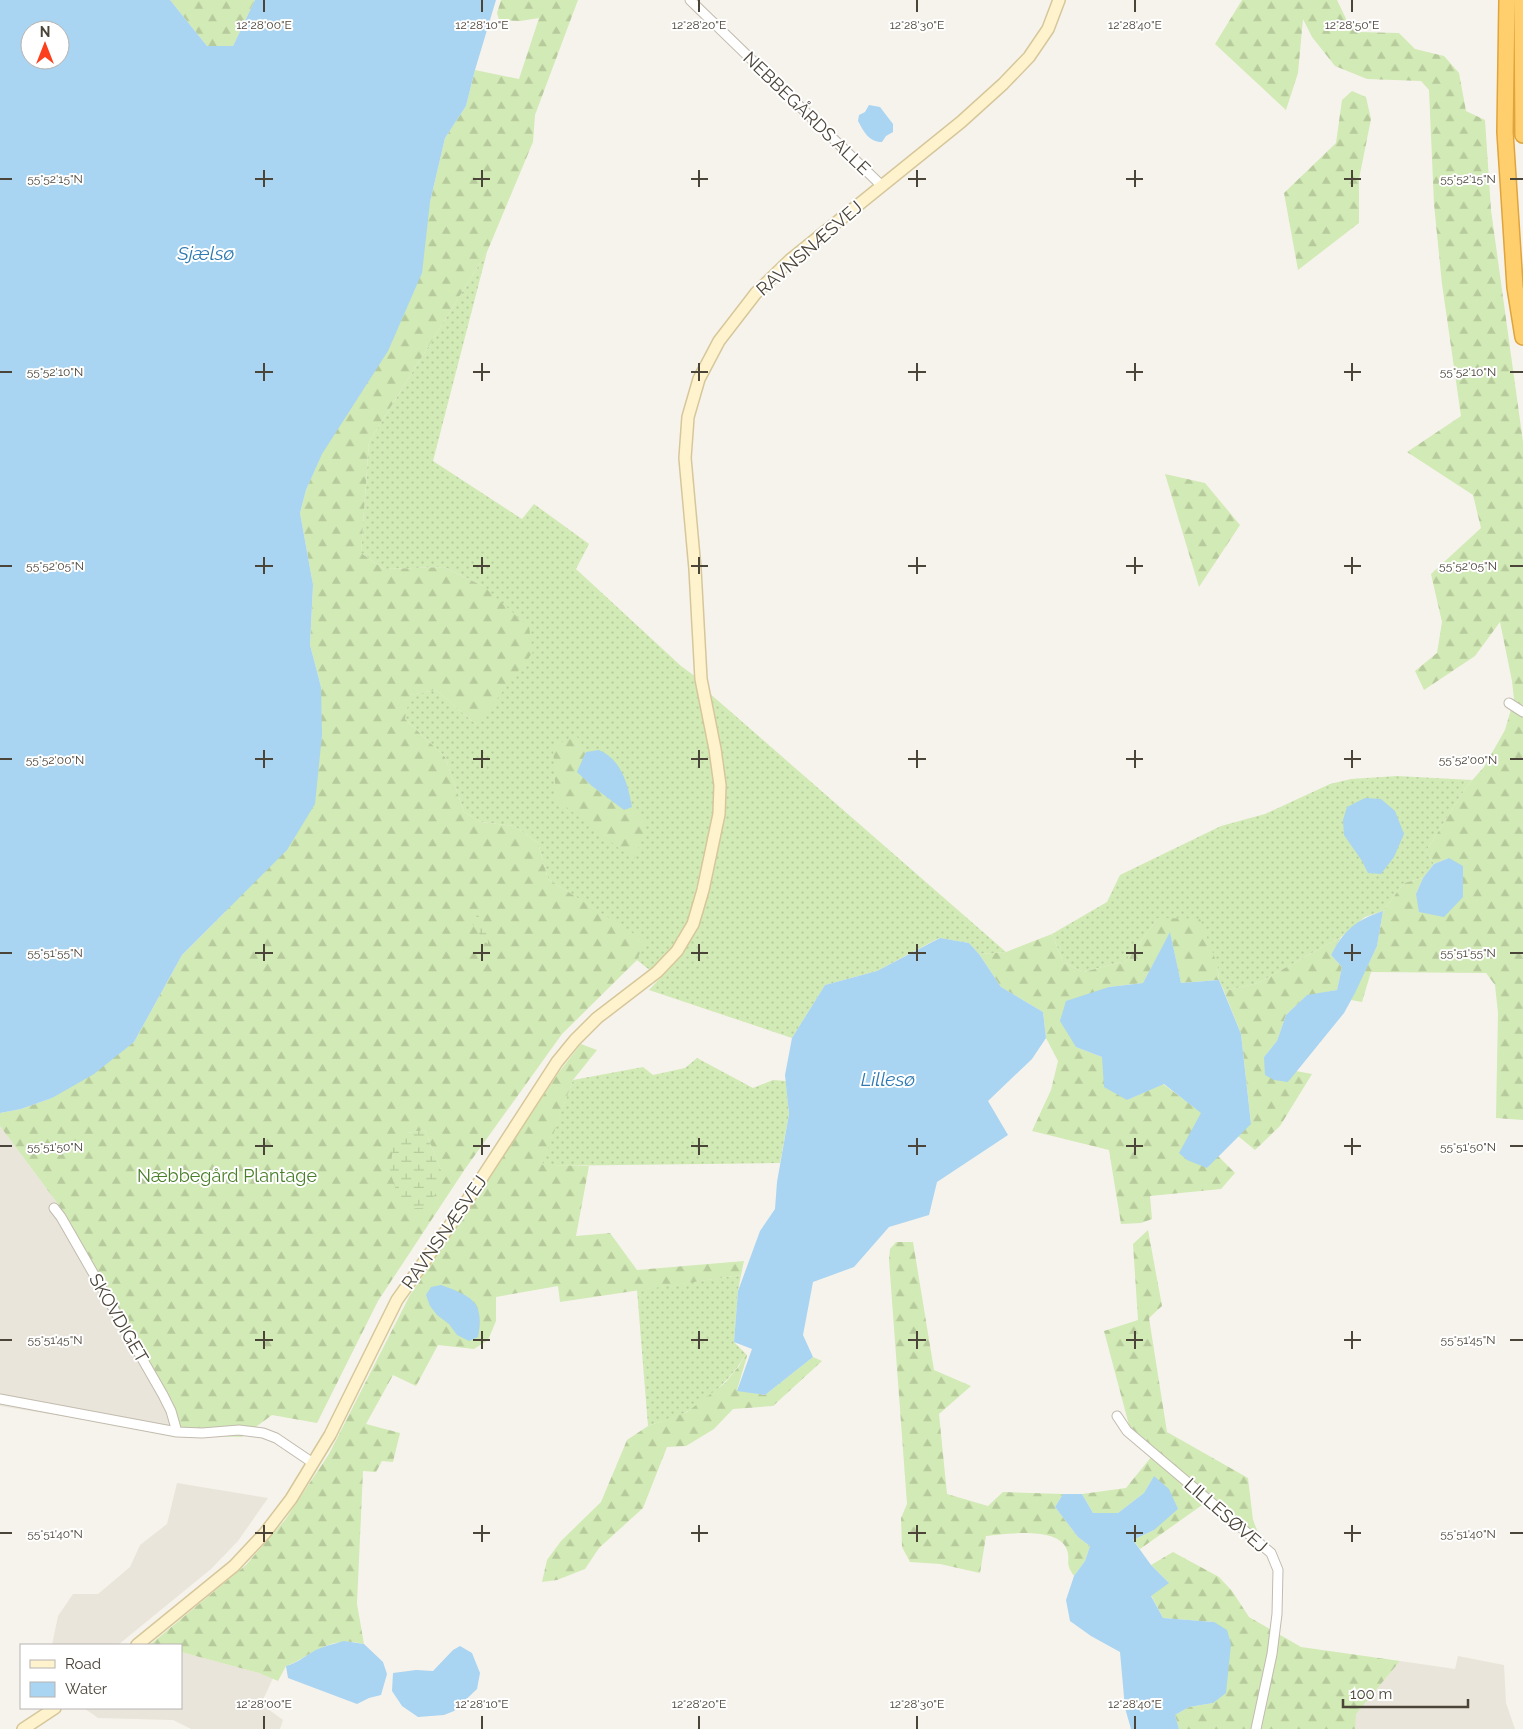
<svg xmlns="http://www.w3.org/2000/svg" width="1523" height="1729" font-family="Raleway,sans-serif">
<defs>
<pattern id="grass-dots" width="8" height="8" patternUnits="userSpaceOnUse" patternTransform="scale(1.25)"><rect width="8" height="8" fill="#d2eab5"/><path d="M2 2h.1M6 6h.1" fill="none" stroke="#b6ca9c" stroke-width="1.8" stroke-linecap="round"/></pattern>
<pattern id="forest-firs" width="22" height="20" patternUnits="userSpaceOnUse" patternTransform="scale(1.25)"><rect width="22" height="20" fill="#d2eab5"/><path d="M5 1l3.5 6h-7zM16 11l3.5 6h-7z" fill="#b6ca9c"/></pattern>
<pattern id="wetland-marsh" width="20" height="14" patternUnits="userSpaceOnUse" patternTransform="scale(1.25)"><rect width="20" height="14" fill="#d2eab5"/><path d="M1 5h8M5 5V1M11 12h8M15 12V8" fill="none" stroke="#b6ca9c"/></pattern>
</defs>
<rect width="100%" height="100%" fill="#f6f3ec"/>
<path fill="#eae5da" d="M0 1126 58 1204 169 1397 178 1435 0 1406Z
M177 1483 268 1498 238 1541 211 1569 118 1645H52L58 1616 73 1594H98L130 1567 140 1545 167 1524Z
M181 1652 259 1673 273 1678 261 1704 283 1720 280 1729H191L173 1720 98 1718 84 1708H181Z
M1458 1656 1504 1665 1506 1703 1515 1729H1343L1400 1661 1455 1669Z"/>
<path fill="url(#grass-dots)" d="M487 252 433 461 522 519 534 504 589 544 576 569 681 666 696 677 716 788 715 815 688 921 673 946 652 972 637 960 644 941 548 879 538 843 514 826 481 822 464 812 445 757 405 719 409 695 436 690 477 725 483 586 444 567 384 569 361 553 369 442Z
M708 692 1006 952 979 954 969 943 939 938 877 971 825 985 792 1038 649 990 679 958 696 928 722 816 726 787Z
M1397 776 1472 780 1467 786 1426 851 1434 864 1423 878 1404 883 1383 911 1365 917 1341 937 1258 983 1224 991 1219 980 1217 964 1158 918 1126 961 1083 972 1063 962 1052 934 1107 902 1120 875 1221 826 1265 814 1330 784 1351 779Z
M697 1058 753 1088 773 1080 786 1081 789 1114 780 1163 541 1166 573 1080 643 1067 653 1075 685 1068Z
M741 1275 738 1291 734 1342 746 1354C732 1378 711 1397 688 1411 676 1418 660 1421 648 1426L637 1290Z"/>
<path fill="url(#forest-firs)" fill-rule="evenodd" d="M170 0H255L233 46H207Z
M501 0H578L535 115 533 142 487 252 369 442 361 553 384 569 444 567 483 586 529 627 533 652 477 725 436 690 410 695 405 719 445 757 464 812 481 822 514 826 538 843 548 879 645 941 637 960 562 1034 465 1169 378 1301 317 1423 272 1415 242 1437 178 1435 169 1397 58 1204 0 1126V1113L21 1109 52 1098 134 1042 182 955 225 912 321 687 310 645 313 585 300 513 306 490 430 202 445 138 466 106 475 70 519 79 539 18 520 21 499 20 497 13ZM425 1130 441 1170 407 1133Z
M1242 0H1337L1349 25 1358 32 1399 33 1415 49 1444 56 1459 73 1466 111 1485 120 1491 210 1523 442V1120L1496 1118 1498 1013 1495 985 1486 973 1371 972 1362 1002 1351 1000 1377 946 1383 911 1404 883 1423 878 1416 894 1449 858 1434 864 1426 851 1467 786 1484 767 1505 730 1514 699 1512 681 1500 622 1475 656 1424 690 1415 671 1437 653 1442 622 1431 574 1481 528 1473 495 1407 452 1461 416 1442 284 1434 204 1429 90 1421 81 1367 79 1335 66 1312 37 1303 19 1298 73 1286 110 1215 44Z
M1352 91 1366 97 1371 119 1359 179V223L1298 270 1284 193 1336 143 1342 100Z
M1165 474 1205 483 1240 525 1199 587Z
M576 735 586 752 577 772 592 786 623 810 632 807 648 821 634 860 556 799 553 747Z
M1158 918 1200 919 1217 964 1219 980 1181 983 1170 933 1143 983 1109 987 1076 1047 1102 1057 1127 1100 1163 1084 1202 1113 1207 1168 1218 1156 1235 1173 1221 1189 1150 1196 1152 1219 1141 1223 1121 1224 1109 1150 1032 1131 1051 1090 1058 1061 1046 1038 1043 1012 1001 987 979 954 1006 952 1052 934 1063 962 1083 972 1126 961Z
M1341 937 1331 955 1342 967 1337 990 1306 996 1286 1015 1277 1041 1264 1057 1288 1082 1296 1071 1312 1074 1280 1126 1255 1150 1238 1136 1251 1123 1241 1034 1224 991 1258 983Z
M581 1044 597 1050 573 1080 542 1165 589 1166 576 1236 610 1233 637 1270 744 1261 741 1275 560 1302 558 1286 496 1297V1321L488 1340 474 1349 438 1345 416 1386 393 1375 366 1424 400 1433 393 1462 382 1461 376 1472 363 1471 357 1604 364 1644C358 1643 351 1641 345 1642 322 1642 306 1659 286 1666L278 1681 259 1673 181 1652V1645L151 1644 246 1565 285 1520 329 1454 410 1295 559 1072Z
M1148 1230 1162 1306 1149 1318 1167 1432 1248 1478 1253 1520 1261 1540 1130 1429 1104 1331 1138 1320 1133 1244Z
M896 1242H913L934 1370 971 1386 939 1414 947 1494 988 1506 1003 1492 1063 1494 1055 1507 1078 1537 1090 1546 1085 1561 1074 1576C1064 1562 1071 1562 1067 1550 1059 1526 1005 1534 986 1536L980 1573 940 1564 910 1562 902 1547 901 1518 907 1504 889 1260 890 1249Z
M746 1354 747 1356 737 1390 765 1395 813 1357 822 1361 773 1406 733 1409 714 1429 686 1446 667 1447 643 1508 599 1548 585 1569 557 1580 542 1582 547 1560 561 1541 601 1502 627 1440 648 1426 687 1412 725 1383 739 1366Z
M1152 1456 1205 1503 1140 1549 1133 1540 1154 1530V1476L1144 1493 1118 1513H1093L1082 1494 1126 1488Z
M1173 1552 1219 1577 1232 1591 1249 1617 1301 1647 1400 1661 1356 1714 1355 1729H1179L1175 1715 1189 1707 1213 1703 1214 1622 1163 1618 1151 1595 1168 1582 1151 1565Z"/>
<path fill="url(#wetland-marsh)" d="M466 909H471C484 921 488 925 488 944L485 942 469 919Z
M425 1130 441 1170 435 1195 422 1208H409L397 1194 390 1170 393 1148 407 1133Z"/>
<path fill="#a9d4f2" fill-rule="evenodd" d="M0 0H170L207 46H233L255 0H496L475 70 466 106 445 138 430 202 422 273 388 351 322 454 306 490 300 513 313 585 310 645 321 687 322 735 315 804 287 850 182 955 134 1042 94 1074 52 1098 21 1109 0 1113ZM30 30H60V60H30Z
M869 105 880 107 893 124V132L886 136 882 142C869 142 864 132 858 121L859 115 865 112Z
M599 750C621 759 628 784 632 807L624 810 592 786 577 772 586 752Z
M1365 798 1381 799 1395 811 1404 834 1394 857 1381 874 1368 873 1362 861 1344 835 1343 820 1347 807Z
M1449 858 1463 866V897L1444 917 1419 912 1416 894 1423 878 1434 864Z
M1383 911 1377 946 1355 993 1344 1013 1288 1082 1274 1080 1265 1075 1264 1057 1277 1041 1286 1015 1307 995 1337 990 1342 967 1331 955C1344 930 1356 920 1383 911Z
M1170 932 1181 983 1219 980 1241 1034 1251 1124 1207 1168 1187 1160 1179 1153 1201 1113 1164 1084 1127 1100 1104 1087 1102 1057 1076 1047 1060 1021 1066 1001 1109 987 1143 983Z
M940 938 969 943 979 954 1001 987 1043 1012 1046 1038 1032 1059 988 1101 1008 1135 937 1182 929 1215 889 1227 854 1267 813 1282 803 1335 813 1357 765 1395 737 1391 752 1349 734 1342 738 1291 760 1231 775 1209 777 1182 789 1114 785 1075 792 1038 825 985 877 971Z
M441 1285C471 1296 485 1301 478 1337L469 1341 457 1335 449 1324 437 1315 430 1306 426 1295 431 1287Z
M1154 1476 1169 1489 1178 1509 1154 1530 1133 1540 1151 1565 1169 1583 1151 1596 1163 1618 1214 1622 1227 1630 1231 1644 1226 1693 1213 1703 1189 1707 1175 1715 1179 1729H1131L1125 1708 1120 1652 1091 1636 1070 1621 1066 1600 1074 1576 1085 1561 1090 1546 1078 1537 1055 1507 1063 1494H1082L1093 1513H1118L1144 1493Z
M344 1641 364 1644 383 1662 387 1674 381 1695 369 1698 357 1704 288 1678 286 1666C297 1663 304 1657 314 1651 323 1646 334 1644 344 1641Z
M460 1646 472 1653 480 1673 477 1689 454 1711 444 1715 418 1717 402 1706 392 1691 393 1673 416 1670 433 1671 453 1650Z"/>
<g fill="none" stroke-linecap="round" stroke-linejoin="round">
<g stroke="#c2bbae" stroke-width="11">
<path id="street" d="M690 0 881 185
M1509 703 1523 712
M54 1208 61 1217 163 1395 171 1411 177 1432
M0 1399 177 1432 202 1433 239 1430 263 1433 276 1438 313 1463
M1117 1416 1127 1431 1271 1553 1278 1570 1277 1614 1272 1654 1256 1729"/>
</g>
<g stroke="#d6c79b" stroke-width="14">
<path id="secondary" d="M137 1645 234 1566 265 1533 291 1499 330 1435 397 1300 463 1207 557 1062 575 1040 597 1018 657 972 677 951 693 924 703 890 719 814 720 785 715 749 701 679 695 569 685 458 688 417 699 379 719 341 756 293 790 260 961 122 1003 84 1029 57 1048 29 1059 0
M23 1729 55 1708"/>
</g>
<g stroke="#e0a43c" stroke-width="18">
<path id="highway" d="M1507 0 1505 132 1515 287 1523 337
M1522 0 1523 135"/>
</g>
<use href="#street" stroke="#fff" stroke-width="9"/>
<use href="#secondary" stroke="#fff3cd" stroke-width="11"/>
<use href="#highway" stroke="#ffcf6e" stroke-width="15"/>
</g>
<path fill="none" stroke="#4b4439" stroke-width="2" d="M264 0V12M482 0V12M699 0V12M917 0V12M1135 0V12M1352 0V12M264 170V187M482 170V187M699 170V187M917 170V187M1135 170V187M1352 170V187M0 179H12M255 179H273M473 179H490M691 179H708M908 179H926M1126 179H1143M1344 179H1361M1510 179H1523M264 363V381M482 363V381M699 363V381M917 363V381M1135 363V381M1352 363V381M0 372H12M255 372H273M473 372H490M691 372H708M908 372H926M1126 372H1143M1344 372H1361M1510 372H1523M264 557V574M482 557V574M699 557V574M917 557V574M1135 557V574M1352 557V574M0 566H12M255 566H273M473 566H490M691 566H708M908 566H926M1126 566H1143M1344 566H1361M1510 566H1523M264 750V768M482 750V768M699 750V768M917 750V768M1135 750V768M1352 750V768M0 759H12M255 759H273M473 759H490M691 759H708M908 759H926M1126 759H1143M1344 759H1361M1510 759H1523M264 944V961M482 944V961M699 944V961M917 944V961M1135 944V961M1352 944V961M0 953H12M255 953H273M473 953H490M691 953H708M908 953H926M1126 953H1143M1344 953H1361M1510 953H1523M264 1138V1155M482 1138V1155M699 1138V1155M917 1138V1155M1135 1138V1155M1352 1138V1155M0 1146H12M255 1146H273M473 1146H490M691 1146H708M908 1146H926M1126 1146H1143M1344 1146H1361M1510 1146H1523M264 1331V1349M482 1331V1349M699 1331V1349M917 1331V1349M1135 1331V1349M1352 1331V1349M0 1340H12M255 1340H273M473 1340H490M691 1340H708M908 1340H926M1126 1340H1143M1344 1340H1361M1510 1340H1523M264 1525V1542M482 1525V1542M699 1525V1542M917 1525V1542M1135 1525V1542M1352 1525V1542M0 1533H12M255 1533H273M473 1533H490M691 1533H708M908 1533H926M1126 1533H1143M1344 1533H1361M1510 1533H1523M264 1716V1729M482 1716V1729M699 1716V1729M917 1716V1729M1135 1716V1729"/>
<g text-anchor="middle" dominant-baseline="central" stroke-width="4" stroke-linejoin="round" paint-order="stroke">
<g font-size="18" fill="#4b4439" stroke="#fff">
<text transform="translate(807 113) rotate(44)">NEBBEGÅRDS ALLE</text>
<text transform="translate(809 248) rotate(-41)">RAVNSNÆSVEJ</text>
<text transform="translate(444 1232) rotate(-55)">RAVNSNÆSVEJ</text>
<text transform="translate(119 1318) rotate(60)">SKOVDIGET</text>
<text transform="translate(1226 1515) rotate(41)">LILLESØVEJ</text>
</g>
<g font-size="18" fill="#4a7f2a" stroke="#fff">
<text x="227" y="1175">Næbbegård Plantage</text>
</g>
<g font-size="19" font-style="italic" fill="#2e7ab2" stroke="#fff">
<text x="206" y="253">Sjælsø</text>
<text x="888" y="1079">Lillesø</text>
</g>
</g>
<g font-size="12" text-anchor="middle" fill="#4b4439" stroke="#fff" stroke-width="4" stroke-linejoin="round" paint-order="stroke">
<text x="264" y="29">12°28'00"E</text>
<text x="482" y="29">12°28'10"E</text>
<text x="699" y="29">12°28'20"E</text>
<text x="917" y="29">12°28'30"E</text>
<text x="1135" y="29">12°28'40"E</text>
<text x="1352" y="29">12°28'50"E</text>
<text x="55" y="183">55°52'15"N</text>
<text x="1468" y="183">55°52'15"N</text>
<text x="55" y="376">55°52'10"N</text>
<text x="1468" y="376">55°52'10"N</text>
<text x="55" y="570">55°52'05"N</text>
<text x="1468" y="570">55°52'05"N</text>
<text x="55" y="764">55°52'00"N</text>
<text x="1468" y="764">55°52'00"N</text>
<text x="55" y="957">55°51'55"N</text>
<text x="1468" y="957">55°51'55"N</text>
<text x="55" y="1151">55°51'50"N</text>
<text x="1468" y="1151">55°51'50"N</text>
<text x="55" y="1344">55°51'45"N</text>
<text x="1468" y="1344">55°51'45"N</text>
<text x="55" y="1538">55°51'40"N</text>
<text x="1468" y="1538">55°51'40"N</text>
<text x="264" y="1708">12°28'00"E</text>
<text x="482" y="1708">12°28'10"E</text>
<text x="699" y="1708">12°28'20"E</text>
<text x="917" y="1708">12°28'30"E</text>
<text x="1135" y="1708">12°28'40"E</text>
</g>
<rect x="20" y="1644" width="162" height="65" fill="#ffffff" stroke="#b7b4b0"/>
<rect x="30" y="1660" width="25" height="8" fill="#fff3cd" stroke="#b7b4b0"/>
<text x="65" y="1669" font-size="15" fill="#4b4439">Road</text>
<rect x="30" y="1682" width="25" height="15" fill="#a9d4f2" stroke="#b7b4b0"/>
<text x="65" y="1694" font-size="15" fill="#4b4439">Water</text>
<g transform="translate(45 45)"><circle r="24" fill="#ffffff" stroke="#b7b4b0"/>
<path d="M0-4L9 19L0 12L-9 19Z" fill="#fc3f1d"/>
<text y="-8" font-size="14" font-weight="bold" text-anchor="middle" fill="#4b4439">N</text>
</g>
<path d="M1343 1699v8h125v-8" fill="none" stroke="#4b4439" stroke-width="2.5"/>
<text x="1350" y="1699" font-size="15" fill="#4b4439" stroke="#ffffff" stroke-width="4" paint-order="stroke">100 m</text>
</svg>
